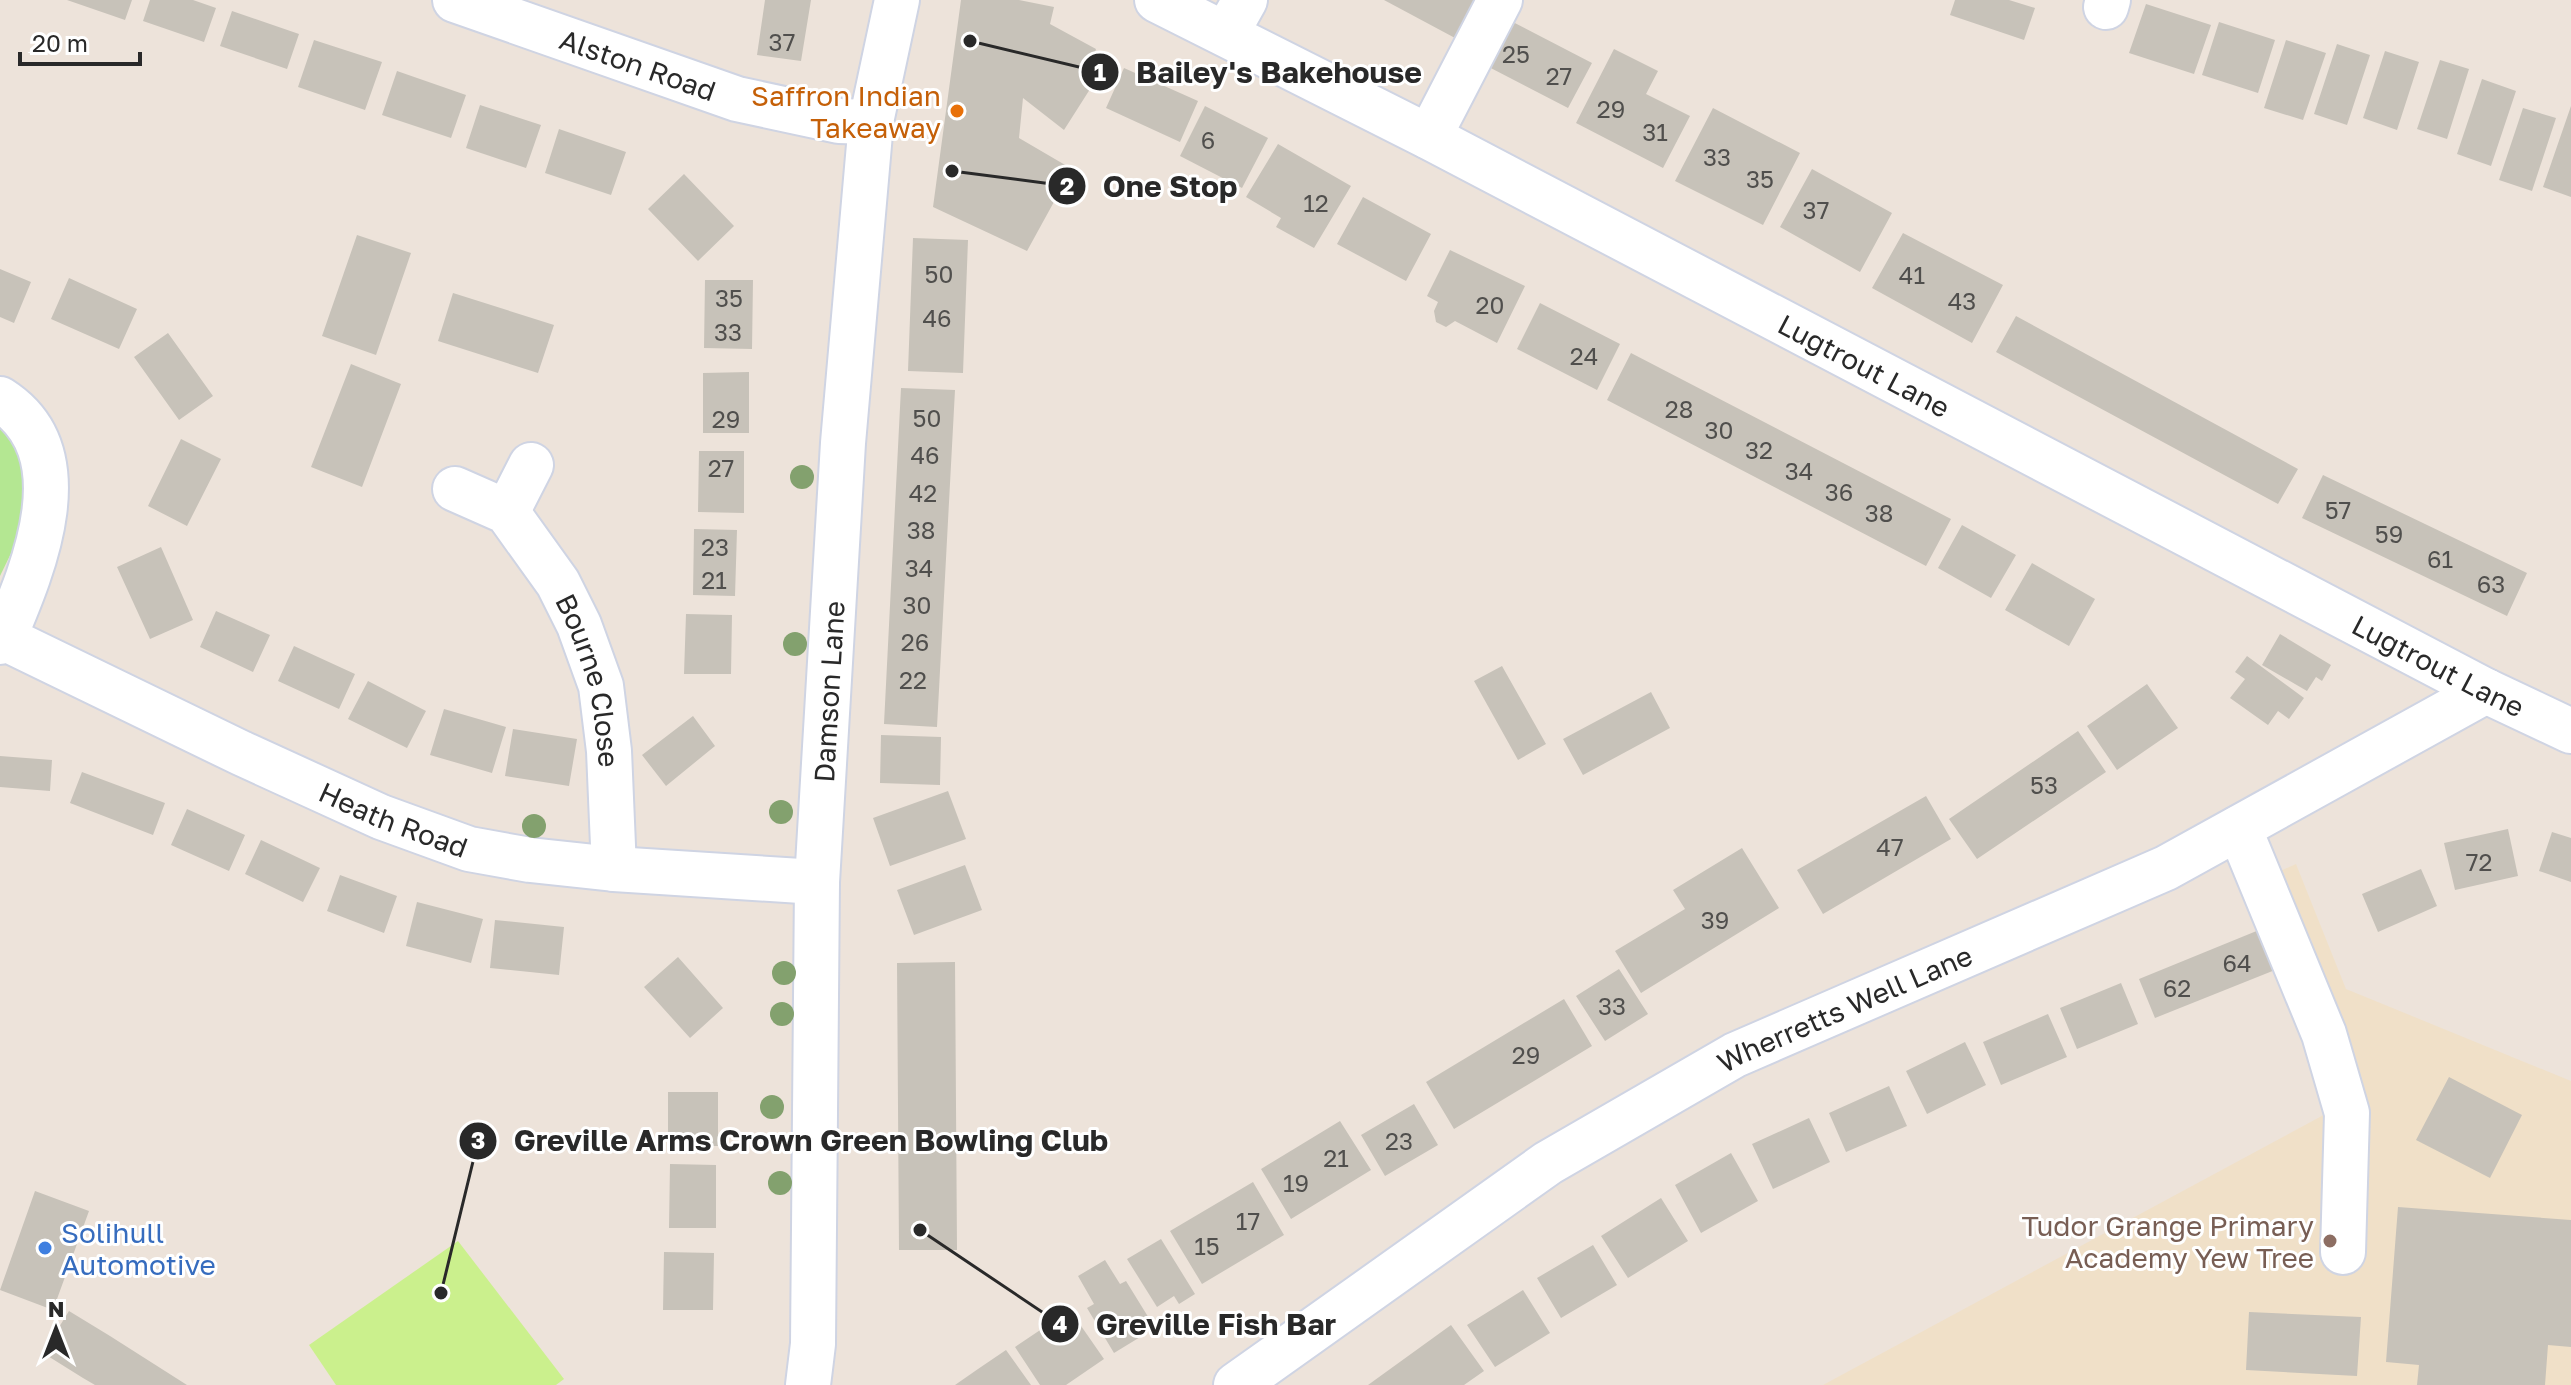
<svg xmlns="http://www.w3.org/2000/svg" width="2571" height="1385" font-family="'Golos Text',sans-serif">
<rect width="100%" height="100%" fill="#ede3da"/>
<path fill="#f0e0c8" d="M2296 864 2346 989 2571 1081V1385H1823L2357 1097 2264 878Z"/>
<path fill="#b4e792" d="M0 416 25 441 32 510 0 576Z"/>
<path fill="#cbf08d" d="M458 1241 564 1379 556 1385H336L309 1345Z"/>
<path fill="#c7c2b9" d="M67 0H132L125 20Z
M150 0H193L216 8 204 42 143 21Z
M765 0H811L801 61 757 55Z
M961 0H1019L1054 7 1050 24 1096 49 1090 69 1099 75 1064 130 1023 98 1019 138 1072 169 1027 251 933 207Z
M1384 0H1475L1455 38Z
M1955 0H2009L2035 8 2024 40 1950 15Z
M2146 4 2211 25 2194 74 2129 53Z
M232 11 299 34 287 69 220 46Z
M1507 19 1592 63 1568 108 1483 64Z
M2219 22 2275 40 2258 93 2202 75Z
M314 40 382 62 365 110 298 87Z
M2286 40 2326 53 2303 120 2264 108Z
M2337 44 2370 55 2347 125 2314 114Z
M1614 49 1658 71 1646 94 1690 116 1663 168 1576 123Z
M2385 51 2419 62 2397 130 2363 118Z
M2440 60 2469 69 2447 139 2417 129Z
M1124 68 1198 101 1180 142 1106 108Z
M397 71 466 95 451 138 382 115Z
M2482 79 2516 91 2491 166 2457 154Z
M480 105 541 125 526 168 466 148Z
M1205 106 1268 138 1242 188 1180 156Z
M2571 106V197L2543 187Z
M1713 108 1800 153 1763 225 1675 181Z
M2523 108 2556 118 2532 191 2499 180Z
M559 129 626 152 611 195 545 173Z
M1278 144 1351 186 1314 248 1276 227 1281 218 1246 197Z
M1812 169 1892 213 1860 272 1780 227Z
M684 174 734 226 698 261 648 209Z
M1363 197 1431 234 1406 281 1337 244Z
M1903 233 2003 285 1972 343 1872 288Z
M357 235 411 253 376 355 322 336Z
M913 238 968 240 963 373 908 371Z
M1450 250 1525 286 1497 343 1455 321 1446 327 1436 322 1434 311 1438 302 1427 296Z
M0 269 31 282 14 323 0 317Z
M69 278 137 309 119 349 51 319Z
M705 280H753L752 349 704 348Z
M453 293 554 325 538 373 438 341Z
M1540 303 1620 344 1597 390 1517 349Z
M2016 316 2298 469 2278 504 1996 352Z
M168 333 213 396 179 420 134 357Z
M1631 353 1951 519 1926 566 1607 400Z
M351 364 401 384 362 487 311 467Z
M749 372V433H703V373Z
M901 388 955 390 937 727 884 724Z
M181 439 221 459 187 526 148 506Z
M699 451H744V513L698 512Z
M2323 475 2527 573 2507 616 2302 518Z
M1962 525 2016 555 1991 598 1938 568Z
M694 529 737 530 735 596 693 595Z
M161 547 193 620 150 639 117 567Z
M2032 563 2095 599 2069 646 2005 610Z
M216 611 270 635 253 672 200 647Z
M686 614 732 615 731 674H684Z
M2280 634 2331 665 2322 681 2316 677 2307 691 2262 665Z
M294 646 355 674 339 709 278 681Z
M2247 656 2304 698 2289 719 2278 711 2268 725 2230 698 2245 679 2235 672Z
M1502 666 1546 744 1518 760 1474 681Z
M368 681 426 711 407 748 348 719Z
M2147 684 2178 728 2117 770 2087 726Z
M1651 692 1670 728 1583 775 1563 739Z
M444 709 506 727 492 773 430 755Z
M693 716 715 746 666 786 642 755Z
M513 729 577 739 569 786 505 776Z
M2078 731 2106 772 1977 859 1949 819Z
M881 735 941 737 940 785 880 783Z
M0 756 52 760 50 791 0 787Z
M82 772 165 803 153 835 70 803Z
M948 791 966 839 890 866 873 818Z
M1926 796 1951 839 1823 914 1797 870Z
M187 809 245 835 229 871 171 845Z
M2508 829 2518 876 2455 890 2444 843Z
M2552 832 2571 838V882L2539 871Z
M261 840 320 868 303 902 245 874Z
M1742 848 1779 908 1641 993 1615 951 1685 909 1673 890Z
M965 865 982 910 914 935 897 890Z
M2421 869 2437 906 2378 932 2362 894Z
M340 875 397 896 384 933 327 911Z
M417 902 483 919 471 963 406 946Z
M495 920 564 927 559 975 490 968Z
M2259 930 2275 970 2155 1018 2139 979Z
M678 957 723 1008 690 1038 644 987Z
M955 962 957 1250H899L897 963Z
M1619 969 1648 1014 1605 1041 1576 996Z
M2121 983 2138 1024 2077 1049 2060 1008Z
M1564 999 1592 1046 1454 1129 1426 1082Z
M2048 1014 2067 1057 2001 1085 1983 1042Z
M1965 1042 1986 1085 1927 1114 1906 1071Z
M2449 1077 2522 1115 2490 1178 2416 1140Z
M1889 1086 1907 1126 1846 1152 1829 1113Z
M668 1092H718V1146H668Z
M1414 1104 1438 1145 1385 1176 1361 1135Z
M1809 1118 1830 1162 1773 1189 1752 1144Z
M1340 1121 1371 1170 1291 1219 1261 1169Z
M1731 1153 1758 1201 1701 1233 1675 1185Z
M670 1164 716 1165V1228H669Z
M1253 1182 1284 1235 1202 1284 1170 1231Z
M35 1191 89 1211 53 1310 0 1290Z
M1661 1198 1688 1241 1628 1278 1601 1236Z
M2398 1207 2571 1220V1347L2548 1345 2545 1385H2417L2419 1365 2386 1362Z
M1161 1239 1195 1294 1179 1304 1174 1296 1157 1307 1127 1259Z
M1593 1245 1617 1285 1561 1318 1537 1278Z
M664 1252 714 1253 713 1310H663Z
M1105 1260 1120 1284 1126 1281 1155 1328 1114 1353 1087 1308 1094 1304 1078 1276Z
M1523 1290 1550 1333 1495 1367 1467 1325Z
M1070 1310 1104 1359 1066 1385H1040L1015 1347Z
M69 1311 110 1336 187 1385H95L83 1378 43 1353Z
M2249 1312 2361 1317 2357 1376 2246 1370Z
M1451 1325 1484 1371 1464 1385H1368Z
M1006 1350 1031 1385H955L978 1369Z"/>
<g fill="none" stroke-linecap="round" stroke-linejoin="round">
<g stroke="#cfd4e3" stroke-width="48">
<g id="minor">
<path id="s1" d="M455 0 737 99 839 121 871 122"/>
<path id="s2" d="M1157 0 1429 137 2486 691 2571 731"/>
<path d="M2106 7 2108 0"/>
<path d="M1226 34 1245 0"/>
<path d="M1429 137 1500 0"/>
<path d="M0 399C83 452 34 567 4 638L0 642"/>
<path id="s3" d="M455 489 507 512 558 583 579 625 601 686 609 751 614 869"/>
<path d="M507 512 531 465"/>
<path id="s4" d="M4 638 241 753 381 817 469 849 530 860 614 869 817 882"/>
<path d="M2239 828 2324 1034 2347 1113 2343 1252"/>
<path id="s5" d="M808 1385 813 1344 817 882 843 443 871 122 897 0"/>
<path id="s6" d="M1236 1385 1548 1163 1735 1055 2166 868 2486 691"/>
</g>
</g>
<use href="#minor" stroke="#fff" stroke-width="44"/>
</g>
<g fill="#83a16e">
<circle cx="802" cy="477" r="12"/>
<circle cx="795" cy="644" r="12"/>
<circle cx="781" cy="812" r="12"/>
<circle cx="534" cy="826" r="12"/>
<circle cx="784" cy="973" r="12"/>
<circle cx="782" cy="1014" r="12"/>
<circle cx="772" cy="1107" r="12"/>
<circle cx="780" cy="1183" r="12"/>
</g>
<circle fill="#e8710a" stroke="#fff" stroke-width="3" cx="957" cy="111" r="8"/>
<circle fill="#8d6e63" stroke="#fff" stroke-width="3" cx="2330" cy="1241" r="8"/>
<circle fill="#3f7fe0" stroke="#fff" stroke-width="3" cx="45" cy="1248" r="8"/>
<g text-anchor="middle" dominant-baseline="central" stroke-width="6" stroke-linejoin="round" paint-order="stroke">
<g font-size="24" fill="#504f4d">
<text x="782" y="41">37</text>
<text x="1516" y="53">25</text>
<text x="1559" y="75">27</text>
<text x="1611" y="108">29</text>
<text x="1655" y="131">31</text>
<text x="1208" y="139">6</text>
<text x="1717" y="156">33</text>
<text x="1760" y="178">35</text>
<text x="1316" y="202">12</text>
<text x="1816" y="209">37</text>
<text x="939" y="273">50</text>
<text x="1912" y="274">41</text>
<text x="729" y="297">35</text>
<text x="1962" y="300">43</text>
<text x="1490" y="304">20</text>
<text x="937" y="317">46</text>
<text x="728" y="331">33</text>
<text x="1584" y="355">24</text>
<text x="1679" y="408">28</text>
<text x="927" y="417">50</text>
<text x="726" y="418">29</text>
<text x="1719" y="429">30</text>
<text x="1759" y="449">32</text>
<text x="925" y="454">46</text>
<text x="721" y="467">27</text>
<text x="1799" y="470">34</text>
<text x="1839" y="491">36</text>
<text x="923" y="492">42</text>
<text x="2338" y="509">57</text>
<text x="1879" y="512">38</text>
<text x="921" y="529">38</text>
<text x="2389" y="533">59</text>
<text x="715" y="546">23</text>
<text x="2440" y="558">61</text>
<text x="919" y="567">34</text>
<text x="714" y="579">21</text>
<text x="2491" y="583">63</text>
<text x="917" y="604">30</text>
<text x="915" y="641">26</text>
<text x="913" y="679">22</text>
<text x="2044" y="784">53</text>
<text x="1890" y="846">47</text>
<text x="2479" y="861">72</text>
<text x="1715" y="919">39</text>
<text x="2237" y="962">64</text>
<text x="2177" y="987">62</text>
<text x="1612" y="1005">33</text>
<text x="1526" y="1054">29</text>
<text x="1399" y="1140">23</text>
<text x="1336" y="1157">21</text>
<text x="1296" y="1182">19</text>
<text x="1248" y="1220">17</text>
<text x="1207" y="1245">15</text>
</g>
<g font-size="28" fill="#292929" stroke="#fff">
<text stroke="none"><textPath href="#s1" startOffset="194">Alston Road</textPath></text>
<text stroke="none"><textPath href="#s2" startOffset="796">Lugtrout Lane</textPath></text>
<text stroke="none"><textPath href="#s2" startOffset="1444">Lugtrout Lane</textPath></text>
<text stroke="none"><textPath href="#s3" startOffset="248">Bourne Close</textPath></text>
<text stroke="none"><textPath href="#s5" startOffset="694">Damson Lane</textPath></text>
<text stroke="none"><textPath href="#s4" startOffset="430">Heath Road</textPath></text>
<text stroke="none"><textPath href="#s6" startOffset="718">Wherretts Well Lane</textPath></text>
</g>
<g font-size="28" fill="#c56008" stroke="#fff" text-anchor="end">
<text x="941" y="95">Saffron Indian<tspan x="941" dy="32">Takeaway</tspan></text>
</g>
<g font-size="28" fill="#785e54" stroke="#fff" text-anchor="end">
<text x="2314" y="1225">Tudor Grange Primary<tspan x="2314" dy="32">Academy Yew Tree</tspan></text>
</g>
<g font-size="28" fill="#366cbe" stroke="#fff" text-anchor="start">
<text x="61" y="1232">Solihull<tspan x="61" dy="32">Automotive</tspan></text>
</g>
</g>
<path fill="none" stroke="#292929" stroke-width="3" d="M970 41L1100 72M952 171L1067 186M441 1293L478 1141M920 1230L1060 1324"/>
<g fill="#292929" stroke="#fff" stroke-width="3">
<circle cx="970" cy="41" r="8"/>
<circle cx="952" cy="171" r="8"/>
<circle cx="441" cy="1293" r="8"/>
<circle cx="920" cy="1230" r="8"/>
<circle cx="1100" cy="72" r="20"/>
<circle cx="1067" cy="186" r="20"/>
<circle cx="478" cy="1141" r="20"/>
<circle cx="1060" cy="1324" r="20"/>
</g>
<g font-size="24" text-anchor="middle" font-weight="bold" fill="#fff">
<text x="1100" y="81">1</text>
<text x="1067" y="195">2</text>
<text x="478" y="1149">3</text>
<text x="1060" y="1333">4</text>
</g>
<g font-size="30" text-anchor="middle" font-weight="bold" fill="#292929" stroke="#fff" stroke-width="6" stroke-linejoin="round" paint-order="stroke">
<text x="1279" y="83">Bailey's Bakehouse</text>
<text x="1170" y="197">One Stop</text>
<text x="811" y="1151">Greville Arms Crown Green Bowling Club</text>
<text x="1216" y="1335">Greville Fish Bar</text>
</g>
<g transform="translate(56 1329)" stroke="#ffffff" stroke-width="6" paint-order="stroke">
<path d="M0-6L14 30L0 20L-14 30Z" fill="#292929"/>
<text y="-12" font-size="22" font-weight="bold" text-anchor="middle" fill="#292929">N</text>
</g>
<path d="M20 52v12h120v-12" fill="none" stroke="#292929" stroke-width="4"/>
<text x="32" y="52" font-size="24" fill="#292929" stroke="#ffffff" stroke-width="6" paint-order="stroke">20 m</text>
</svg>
